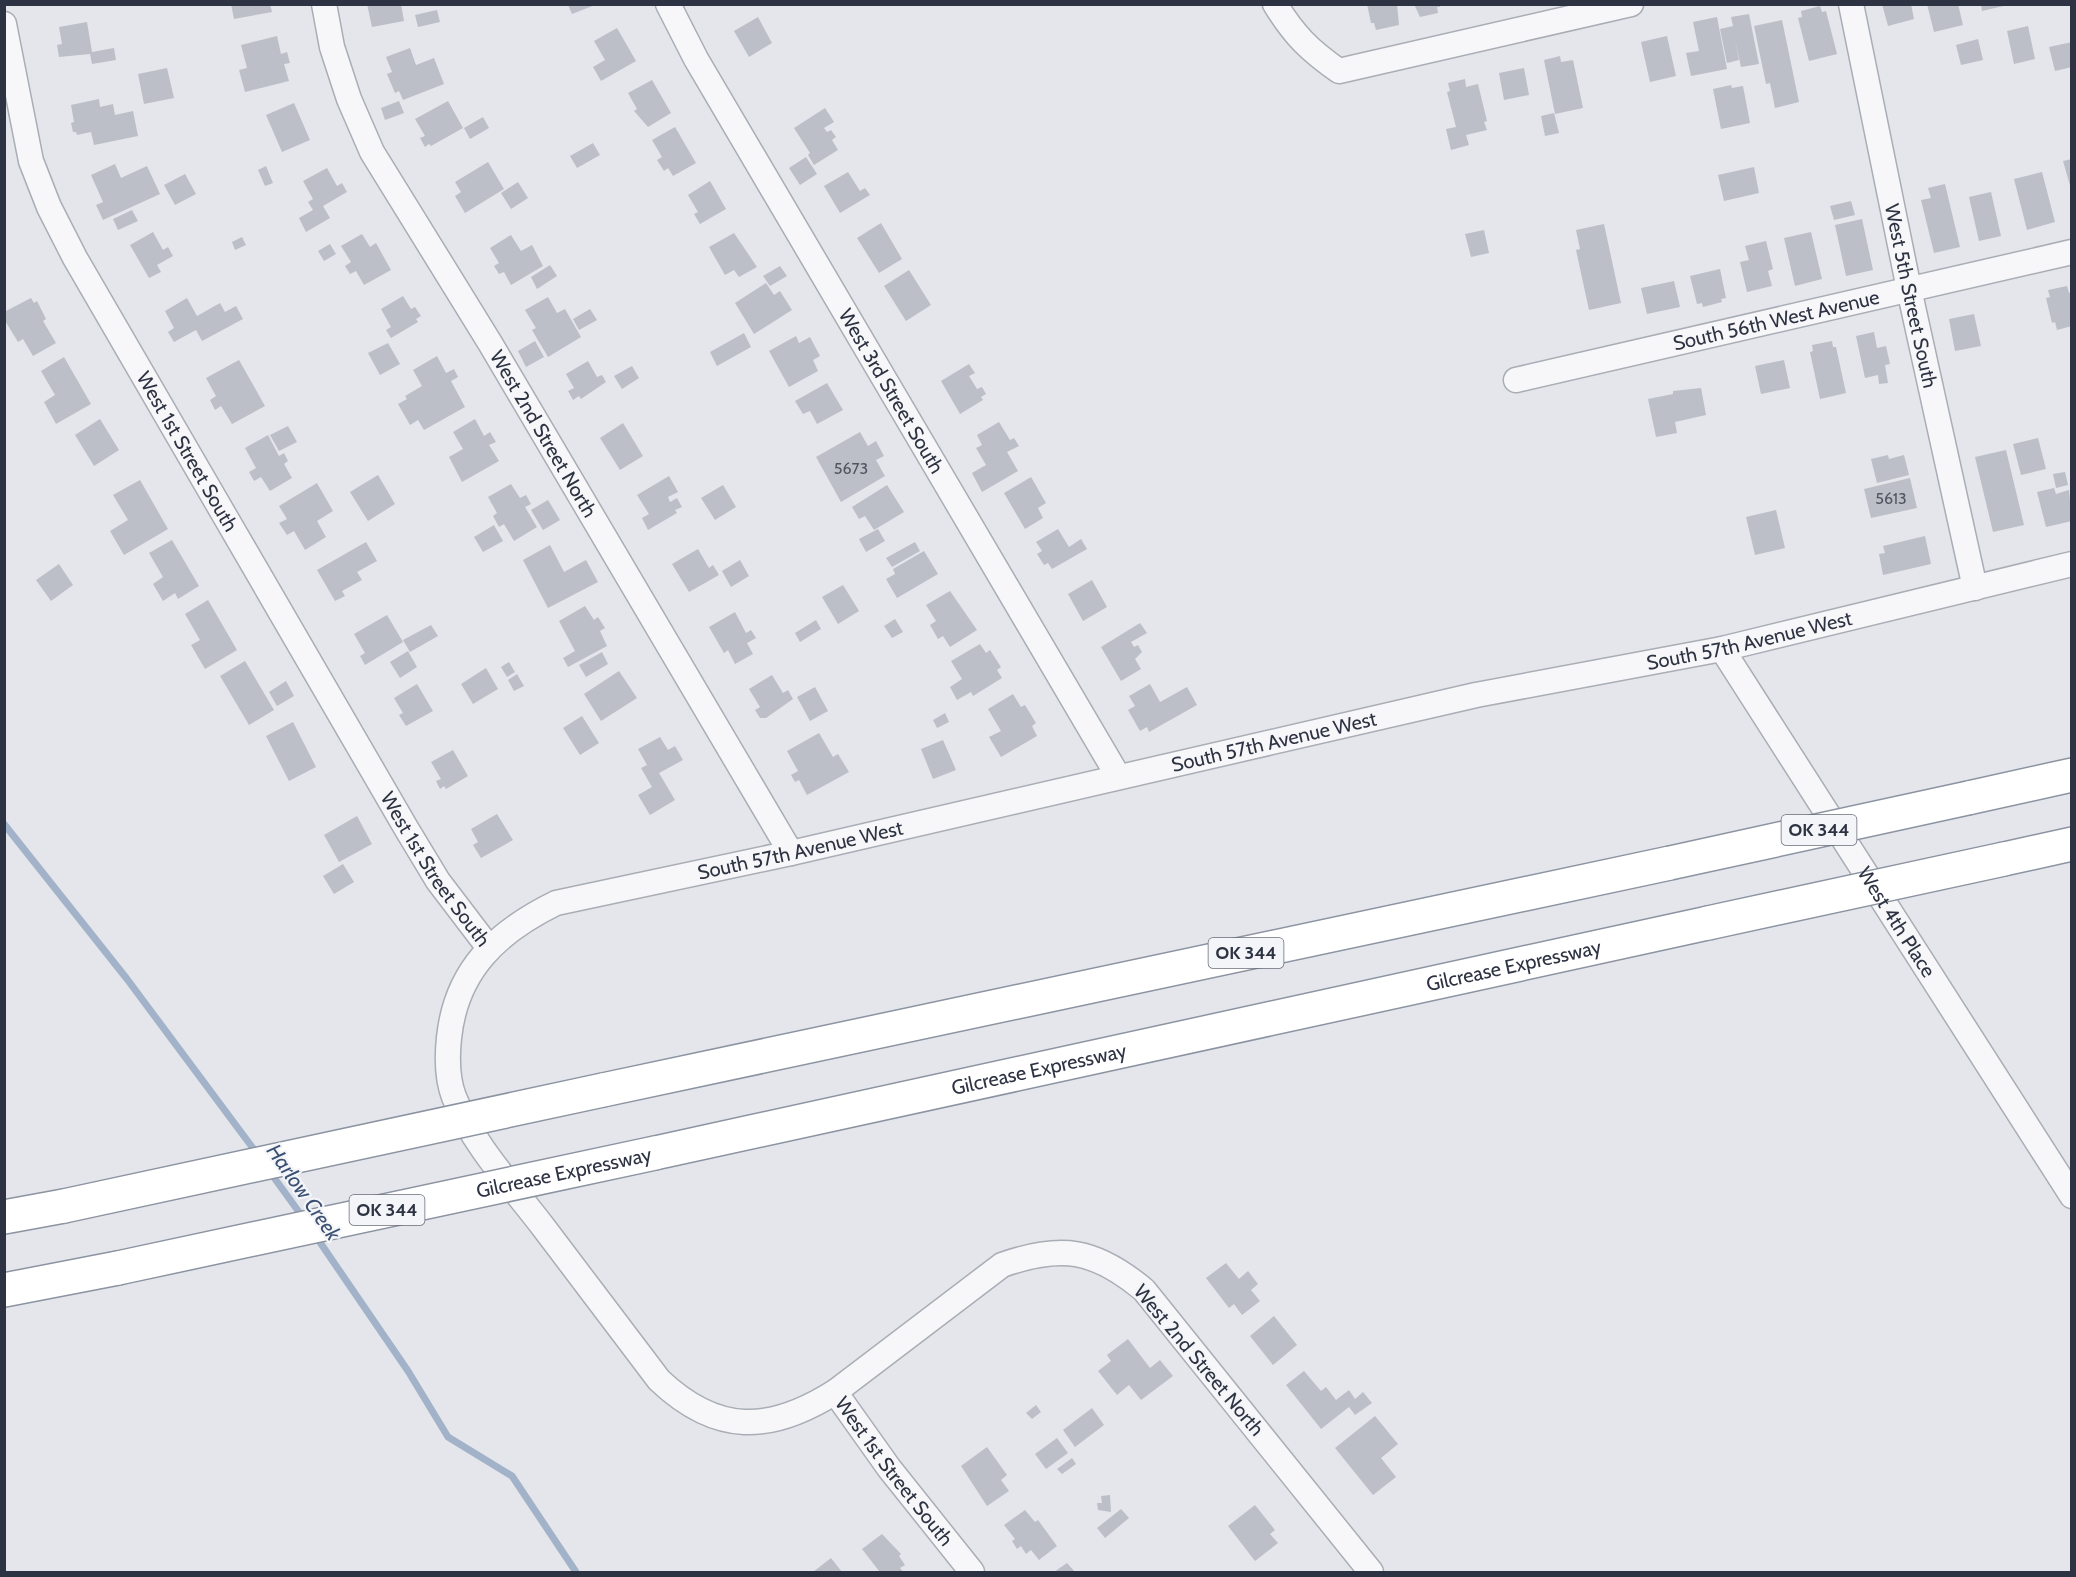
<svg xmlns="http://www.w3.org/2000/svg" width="2076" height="1577" font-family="Cabin,sans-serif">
<rect width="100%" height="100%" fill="#e4e6eb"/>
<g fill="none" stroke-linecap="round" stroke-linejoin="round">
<path stroke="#a2b2c8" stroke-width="7" d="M4 824 127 979 258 1155
M270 1172 304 1219
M315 1235 408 1371 448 1437 512 1476 576 1572"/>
</g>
<path fill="#bcbfc7" d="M231 4H270L272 12 234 19Z
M367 4H401L404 21 372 27Z
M1367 4H1397L1399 25 1376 30 1374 23H1371Z
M1414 4H1440V7H1437L1438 13 1420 17Z
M1882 4H1911L1914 19 1888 26Z
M1927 4H1958L1963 25 1934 32Z
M1981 4H2008V5L1982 11Z
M568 5H595L572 14Z
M1820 6 1822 12 1826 11 1837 54 1809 61 1798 18 1802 17 1801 11Z
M437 10 440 22 418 27 415 15Z
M1749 14 1759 64 1741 67 1735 39 1739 60 1727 63 1720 29 1733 26 1731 17Z
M758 17 772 43 749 57 734 31Z
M1717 17 1727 69 1691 76 1686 53 1699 51 1693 22Z
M1782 20 1799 102 1775 108 1770 83 1766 84 1754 26Z
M87 22 92 52 114 48 116 60 92 64 90 54 59 57 57 45 62 44 59 27Z
M2028 26 2035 59 2014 64 2007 31Z
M617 28 636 61 601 81 593 67 605 60 594 41Z
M277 36 281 54 287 52 290 63 284 64 289 81 245 92 239 70 247 68 241 45Z
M1667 36 1676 76 1650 82 1641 42Z
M1978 39 1983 60 1961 65 1956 45Z
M2072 42V67L2055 71 2049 47Z
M410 48 416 65 434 58 444 84 403 100 399 91 395 93 387 74 392 72 386 57Z
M1560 56 1561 62 1573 60 1583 108 1555 114 1544 60Z
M167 68 174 98 144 104 138 74Z
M1524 68 1529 95 1504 100 1499 73Z
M1465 79 1466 87 1478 84 1487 121 1484 122 1487 130 1466 135 1469 145 1451 150 1446 129 1456 127 1447 92 1450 91 1448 83Z
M652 80 671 113 648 127 634 111 637 109 628 93Z
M1731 85 1732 88 1743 86 1750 123 1721 129 1713 89Z
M99 99 100 107 113 104 115 115 133 111 138 136 94 145 91 132 77 135 76 132H73L71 123 74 122 71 105Z
M399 101 404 113 385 120 381 108Z
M448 101 463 128 431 146 429 144 425 147 420 138 425 136 415 119Z
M294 103 310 140 282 152 266 115Z
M825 108 834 122 824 128 827 132 831 130 836 137 832 140 838 150 814 165 808 155 810 153 794 128Z
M1554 113 1559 133 1545 136 1541 116Z
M483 117 489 128 470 139 464 128Z
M675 127 696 163 673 176 668 168 664 171 657 160 662 157 652 140Z
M593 143 600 155 577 168 570 156Z
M806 157 817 174 800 185 789 168Z
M2072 159V188L2071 189 2063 161Z
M488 162 504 189 465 213 455 196 461 192 455 182Z
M115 164 121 178 147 166 160 194 103 220 96 205 103 202 91 175Z
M266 166 273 183 265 186 258 170Z
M1754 167 1759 193 1724 201 1718 175Z
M327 168 337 186 342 183 347 192 323 206 330 218 306 232 299 218 313 210 308 202 313 199 303 181Z
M848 172 860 191 865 188 870 195 840 213 824 186Z
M2042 172 2055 222 2027 230 2014 179Z
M185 174 196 194 175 205 164 185Z
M710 181 726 209 700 224 694 214 698 212 688 195Z
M518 182 528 198 511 209 501 193Z
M1945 184 1960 247 1934 253 1921 200 1931 198 1928 188Z
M1991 192 2001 236 1979 241 1969 197Z
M1851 201 1855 215 1834 220 1830 206Z
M132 210 138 221 118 230 113 219Z
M1862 219 1873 270 1846 276 1835 225Z
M881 223 902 259 879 273 857 238Z
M1604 224 1621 303 1589 310 1576 250 1580 249 1576 230Z
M1484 230 1489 253 1471 257 1465 234Z
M153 232 163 250 168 247 173 256 157 265 161 272 149 278 130 245Z
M1811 232 1822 279 1795 286 1784 238Z
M734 233 757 267 739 277 734 270 725 275 709 247Z
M362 234 370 247 376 243 391 270 364 285 356 271 350 274 345 266 351 262 341 246Z
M511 235 521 251 532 245 543 266 511 285 504 272 499 274 494 266 499 263 490 248Z
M242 237 246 245 235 250 232 242Z
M1766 241 1773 269 1768 271 1772 286 1747 292 1740 262 1749 260 1745 246Z
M330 244 336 254 324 261 318 251Z
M550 265 557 276 537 289 531 277Z
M780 266 787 276 770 286 763 276Z
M1720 269 1726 298 1721 299 1722 302 1703 307 1702 303 1697 304 1690 276Z
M909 270 931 305 906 321 884 286Z
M1674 281 1680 307 1647 314 1641 288Z
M766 283 774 295 780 291 792 310 754 334 735 303Z
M2067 286 2069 293 2072 292V326L2057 330 2055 322 2052 323 2046 298 2050 297 2048 290Z
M403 296 411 309 415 307 421 316 416 319 418 322 391 338 386 330 391 327 381 309Z
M548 297 557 313 565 309 581 337 548 357 532 330 536 328 525 310Z
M31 298 34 303 37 301 46 319 43 321 56 343 33 356 23 339 18 342 4 319V312Z
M187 298 197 316 220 303 225 312 236 306 243 319 202 341 196 330 174 342 168 332 174 328 165 311Z
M590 309 597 320 579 330 573 319Z
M1974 314 1981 346 1955 351 1949 319Z
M1874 332 1877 348 1886 346 1890 364 1885 365 1888 383 1879 384 1878 375 1865 378 1856 336Z
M744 333 751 347 717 366 710 352Z
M796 336 799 343 810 337 820 356 813 360 818 371 789 387 769 351Z
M535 341 544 357 526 367 518 351Z
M1832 341 1833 347H1836L1846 393 1820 399 1810 352 1813 351 1812 345Z
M388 343 400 364 380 375 368 353Z
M437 356 446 373 454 369 458 377 451 381 465 407 424 430 418 420 410 425 398 404 407 399 405 396 422 386 413 370Z
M64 357 91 404 56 424 44 402 55 395 41 371Z
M239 360 265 406 232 424 221 406 215 410 210 400 216 396 206 378Z
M1784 360 1790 388 1761 394 1755 366Z
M588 361 597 377 602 375 606 382 581 399 579 396 573 400 568 391 574 388 566 374Z
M969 364 975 373 969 376 977 389 982 387 986 394 981 397 983 400 960 414 941 381Z
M632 366 639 378 622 389 614 376Z
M827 383 843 410 817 424 810 411 803 414 795 401Z
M1701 388 1706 415 1675 422 1677 433 1656 437 1648 399 1673 394V391Z
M100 419 119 450 94 466 75 435Z
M475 419 484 436 490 432 496 442 489 445 499 461 462 482 449 457 463 449 453 432Z
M999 422 1010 440 1014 438 1019 446 1007 452 1018 471 982 492 972 473 986 465 976 448 982 445 977 435Z
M623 423 643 456 620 470 600 438Z
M288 426 297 442 279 451 270 435Z
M860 432 868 446 876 441 884 456 876 460 885 476 841 502 816 457Z
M268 435 279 456 284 453 288 461 284 464 292 478 270 491 261 477 254 481 249 472 256 468 245 448Z
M2038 438 2046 469 2021 475 2013 444Z
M2006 450 2024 525 1993 532 1975 457Z
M1888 455 1889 459 1904 455 1909 475 1877 483 1871 459Z
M2065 472 2068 485 2056 488 2053 474Z
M378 475 395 504 368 521 350 492Z
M669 476 678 492 668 497 670 502 677 498 682 507 675 510 677 513 648 530 642 518 649 514 637 495Z
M1031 477 1046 503 1038 508 1043 518 1025 529 1004 493Z
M1910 478 1917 508 1871 518 1864 489Z
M140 480 168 529 124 555 110 531 128 520 113 495Z
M317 483 333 511 317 521 326 537 305 550 294 531 287 535 279 523 287 519 279 506Z
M511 484 520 498 526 495 531 504 525 507 537 527 514 541 504 524 499 527 493 516 497 513 488 497Z
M723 485 736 507 715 520 701 498Z
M887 485 904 512 874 530 865 516 859 519 852 507Z
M2054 488 2056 494 2069 490 2072 521 2046 527 2037 492Z
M548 500 560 520 543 530 531 510Z
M1776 510 1785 548 1755 555 1746 517Z
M494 525 503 541 483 552 474 537Z
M878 529 885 541 866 552 859 539Z
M1058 529 1069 547 1081 539 1087 549 1052 569 1048 563 1044 565 1037 554 1042 551 1036 542Z
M1925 536 1931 564 1883 575 1879 554 1885 553 1883 546Z
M172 540 199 586 178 599 175 593 163 601 153 584 163 577 149 553Z
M366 542 377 561 357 572 362 580 342 591 345 596 335 601 317 570Z
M915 542 920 551 892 567 886 558Z
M550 545 564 572 586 560 598 582 548 608 523 560Z
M698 549 709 568 713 565 719 575 689 592 672 564Z
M924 551 938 574 897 598 886 579 895 574 893 569Z
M740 560 749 576 731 587 722 571Z
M59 564 73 585 51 601 36 580Z
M1092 580 1107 607 1083 621 1068 594Z
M843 585 859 611 838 624 822 597Z
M950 591 977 630 950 647 943 636 938 639 930 625 936 621 926 605Z
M208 600 237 650 205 669 191 645 200 640 185 614Z
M585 606 594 620 598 617 605 628 600 631 607 646 568 667 563 658 575 651 559 621Z
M735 612 746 633 751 630 756 638 747 643 753 654 735 664 728 650 724 653 709 627Z
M387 615 403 642 365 665 360 656 365 653 354 634Z
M895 619 903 632 892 638 884 626Z
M816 620 821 629 800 642 795 633Z
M1140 623 1147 633 1131 642 1134 647 1138 645 1142 652 1135 659 1141 669 1121 681 1101 647Z
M431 625 438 636 410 652 403 640Z
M980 644 986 653 990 650 1001 667 997 670 1002 678 973 696 971 692 957 700 950 687 962 679 951 661Z
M408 651 417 667 400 678 390 662Z
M602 652 608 664 586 677 579 665Z
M245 661 274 710 249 725 220 676Z
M509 662 515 672 507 677 501 667Z
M486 668 498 689 473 704 461 684Z
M619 671 637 698 601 721 584 694Z
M517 674 524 686 514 691 508 680Z
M772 675 783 693 788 690 793 699 766 718H760L755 710 760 707 749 689Z
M286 681 294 696 277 706 269 692Z
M417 684 433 711 406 726 399 715 403 713 394 698Z
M1150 684 1160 702 1187 687 1197 705 1149 732 1147 727 1140 731 1128 710 1135 706 1129 696Z
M815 687 828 711 810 721 797 697Z
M1013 694 1021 707 1025 705 1036 723 1032 726 1037 736 1001 757 989 737 1001 731 988 709Z
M945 713 949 722 937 728 933 720Z
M582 716 599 743 580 755 563 728Z
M293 722 316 767 289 781 266 736Z
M819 733 833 757 838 754 849 772 807 795 799 780 795 782 791 775 798 771 787 751Z
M660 737 668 750 675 746 683 760 659 773 675 800 650 815 638 795 652 787 641 768 647 765 638 749Z
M943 740 956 770 933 779 921 749Z
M453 750 468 776 446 789 444 786 440 789 436 781 441 779 431 762Z
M497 814 513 840 481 858 473 845 478 842 471 829Z
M357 816 372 844 339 862 324 835Z
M343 864 354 882 334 894 323 876Z
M1226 1263 1239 1279 1248 1271 1258 1284 1251 1290 1260 1301 1242 1315 1234 1304 1229 1308 1206 1278Z
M1274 1316 1297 1345 1273 1365 1250 1336Z
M1128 1339 1150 1368 1160 1360 1173 1376 1141 1400 1129 1385 1117 1395 1098 1371 1111 1361 1107 1355Z
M1304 1371 1321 1391 1326 1387 1336 1400 1349 1390 1355 1399 1363 1392 1372 1403 1355 1415 1349 1407 1321 1429 1286 1385Z
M1036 1405 1041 1412 1032 1419 1026 1413Z
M1092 1408 1104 1425 1075 1447 1063 1430Z
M1375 1416 1398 1444 1381 1458 1396 1477 1373 1495 1335 1448Z
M1057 1438 1068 1453 1046 1469 1035 1454Z
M987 1447 1007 1475 1001 1480 1009 1491 987 1506 961 1466Z
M1072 1458 1076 1464 1062 1474 1057 1469Z
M1110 1495 1111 1512 1098 1510 1097 1503H1102L1101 1496Z
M1255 1505 1275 1530 1270 1534 1278 1543 1255 1561 1228 1526Z
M1121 1509 1129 1518 1105 1538 1097 1528Z
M1025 1510 1035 1522 1038 1520 1057 1546 1039 1560 1031 1550 1026 1554 1021 1546 1017 1549 1012 1541 1015 1539 1004 1525Z
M882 1534 901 1554 899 1556 905 1565 900 1568 903 1572H876L879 1571 862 1549Z
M831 1558 842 1572H813Z
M1067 1563 1075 1572H1054Z"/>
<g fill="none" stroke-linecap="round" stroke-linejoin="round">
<g stroke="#a9adb5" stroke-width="27">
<g id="minor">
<path id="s1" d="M324 4 332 47 349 99 372 152 490 343 791 853"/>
<path id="s2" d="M668 4 696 59 1118 776"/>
<path d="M1275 4C1294 35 1309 50 1339 71L1631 4"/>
<path id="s3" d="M1851 4 1909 289 1975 588"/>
<path id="s4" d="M4 24 31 161 49 207 75 258 406 828 438 881 489 948"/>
<path id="s5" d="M1516 380 2072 252"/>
<path id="s6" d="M1722 649 2072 1196"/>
<path id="s7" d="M835 1392 889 1468 972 1572"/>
<path id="s8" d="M1371 1572 1144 1290C1095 1249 1061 1244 1002 1265L835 1392C770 1433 717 1435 659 1380 621 1329 582 1279 544 1228 513 1187 473 1145 454 1097 447 1079 447 1057 449 1038 456 970 497 932 556 903L791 853 1476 695 1722 649 2072 564"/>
</g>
</g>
<g stroke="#8c93a1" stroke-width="36">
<g id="motorway">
<path d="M1968 798 2072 775"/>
<path d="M2004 859 2072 844"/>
<path d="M603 1090 1670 863"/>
<path id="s9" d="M655 1153 1708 923"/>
<path d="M4 1217 64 1206"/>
<path d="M4 1290 118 1268"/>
</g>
</g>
<use href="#minor" stroke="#f7f7f9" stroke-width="24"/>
<use href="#motorway" stroke="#fff" stroke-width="33"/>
<g stroke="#8c93a1" stroke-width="36" stroke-linecap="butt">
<g id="motorway-bridge">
<path d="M1670 863 1968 798"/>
<path d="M1708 923 2004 859"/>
<path d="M64 1206 603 1090"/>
<path id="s10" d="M118 1268 655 1153"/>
</g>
</g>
<use href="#motorway-bridge" stroke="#fff" stroke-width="33"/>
</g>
<g text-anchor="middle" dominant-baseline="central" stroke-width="4.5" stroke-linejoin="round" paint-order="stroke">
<g font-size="16" fill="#515663">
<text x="851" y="468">5673</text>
<text x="1891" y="498">5613</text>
</g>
<g fill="#f4f5f8" stroke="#696d79" stroke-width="1.5">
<rect x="1781.5" y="815" width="75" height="30" rx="4.5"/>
<rect x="1208.5" y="938" width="75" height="30" rx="4.5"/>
<rect x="349.5" y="1195" width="75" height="30" rx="4.5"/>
</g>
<g font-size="18" font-weight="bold" fill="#2d3342">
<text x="1819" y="830">OK 344</text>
<text x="1246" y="953">OK 344</text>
<text x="387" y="1210">OK 344</text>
</g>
<g font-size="20" fill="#2d3342" stroke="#f4f5f8">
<text stroke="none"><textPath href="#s3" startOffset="298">West 5th Street South</textPath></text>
<text stroke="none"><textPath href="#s5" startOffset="267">South 56th West Avenue</textPath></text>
<text stroke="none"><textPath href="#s2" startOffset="447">West 3rd Street South</textPath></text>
<text stroke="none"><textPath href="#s1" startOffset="486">West 2nd Street North</textPath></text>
<text stroke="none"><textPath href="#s4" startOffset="470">West 1st Street South</textPath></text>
<text stroke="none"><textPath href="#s8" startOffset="2732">South 57th Avenue West</textPath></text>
<text stroke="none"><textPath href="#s8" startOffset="2246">South 57th Avenue West</textPath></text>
<text stroke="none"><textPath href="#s8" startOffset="1760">South 57th Avenue West</textPath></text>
<text stroke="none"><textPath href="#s4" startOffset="956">West 1st Street South</textPath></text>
<text stroke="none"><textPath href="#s6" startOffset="324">West 4th Place</textPath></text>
<text stroke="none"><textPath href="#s9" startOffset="879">Gilcrease Expressway</textPath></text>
<text stroke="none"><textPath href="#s9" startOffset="393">Gilcrease Expressway</textPath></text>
<text stroke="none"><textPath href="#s10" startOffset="456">Gilcrease Expressway</textPath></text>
<text transform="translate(1199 1360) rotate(50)">West 2nd Street North</text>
<text stroke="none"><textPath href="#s7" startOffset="99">West 1st Street South</textPath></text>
</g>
<g font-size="21" font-style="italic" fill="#3a5073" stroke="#f4f5f8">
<text transform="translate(304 1192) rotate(55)">Harlow Creek</text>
</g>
</g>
<rect width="2076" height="1577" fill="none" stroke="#2d3342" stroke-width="12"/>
</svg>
